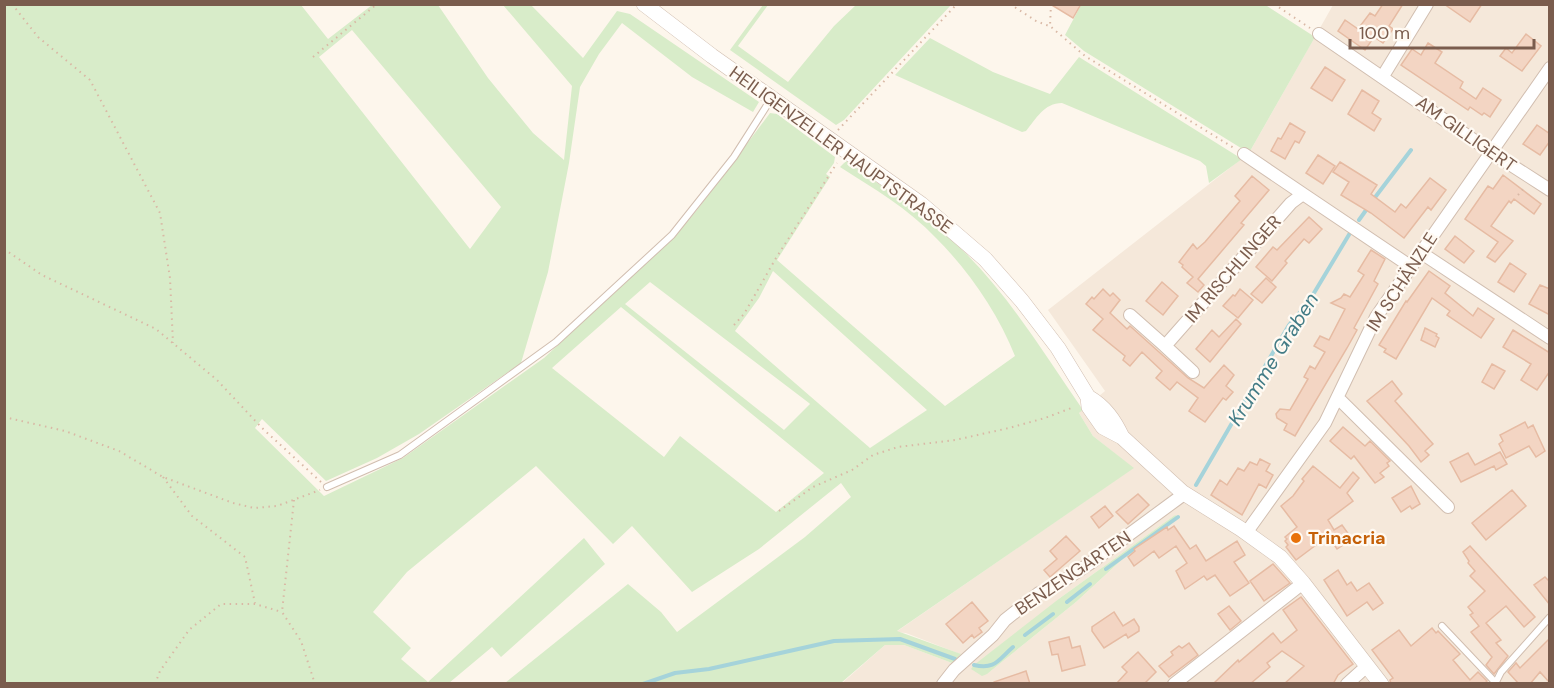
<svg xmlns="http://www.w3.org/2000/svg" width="1554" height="688" font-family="'DM Sans',sans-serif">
<rect width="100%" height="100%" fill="#fdf6ec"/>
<path fill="#f5e8da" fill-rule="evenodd" d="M1333 5H1549V683L841 684 885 645H904L952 663 960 654 906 633 896 632 1133 468 1093 436 1079 413 1105 391 1048 310 1249 153ZM1175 515 1177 519 1128 554 1076 602 987 674 1060 598Z"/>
<path fill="#d8ecc9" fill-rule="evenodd" d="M1264 4 1315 37 1249 153 1084 51 1065 35 1081 5Z
M4 5H301L328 39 372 5H438L488 78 533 133 564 160 572 86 503 5H531L583 58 617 11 630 14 759 102 753 112 692 77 622 23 599 54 580 87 569 163 548 272 521 363 419 434 377 458 326 481 262 419 255 428 324 496 403 458 544 358 674 237 697 210 770 113 777 114 835 157 834 163 826 174 830 177 777 260 945 406 1015 356C998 313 969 271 936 238 909 209 873 188 840 167L846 161C877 183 909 204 938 228 998 277 1039 346 1083 410L1079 413 1093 436 1134 468 897 631 961 654 952 663 904 645H885L841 683H505L628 584 661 612 677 632 805 537 851 497 841 483 759 549 692 592 632 526 613 544 536 466 407 572 373 612 411 648 401 659 428 682 584 538 605 564 501 657 492 647 449 683H5ZM352 30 501 207 470 249 319 57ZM773 271 927 410 870 448 735 331 759 298ZM650 282 809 403 810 404 784 430 625 304ZM621 307 824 473 776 512 680 436 664 457 552 368Z
M763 5H768L738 46 788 82 834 26 856 5H951L844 120 836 125 730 50Z
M930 38 993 72 1050 94 1079 57 1242 159 1209 183 1206 166 1200 161 1062 103C1044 103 1036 119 1026 131L1022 132 895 75Z
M1175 515 1178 517 1177 519 1128 554 1076 602 987 674 982 676 971 669 974 665 1060 598Z"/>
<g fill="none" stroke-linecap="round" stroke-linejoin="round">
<path stroke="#a5d3da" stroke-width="4" d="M1373 200 1411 150
M1359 220 1369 206
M1196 485 1289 325 1308 303 1350 233
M1106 569 1178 517
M1067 602 1090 584
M1025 635 1053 614
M974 665C995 670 998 660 1013 647
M643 684 675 673 709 669 834 641 900 639 955 659"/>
</g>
<path fill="#f3d5c3" stroke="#e6bba3" stroke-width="1.5" d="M1050 4H1081L1073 18Z
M1383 4H1403L1389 26 1393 29 1383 43 1374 37 1365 50 1338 31 1345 20 1358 29 1370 13 1375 16Z
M1444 4H1482L1470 22Z
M1526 34 1541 46 1522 71 1500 56 1506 48 1512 53Z
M1428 43 1442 52 1435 63 1463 82 1460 88 1476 99 1483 88 1501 100 1490 117 1484 113 1482 115 1470 107 1468 110 1401 65 1412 49 1421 55Z
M1325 67 1345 80 1332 101 1311 88Z
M1362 90 1379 101 1372 113 1381 119 1374 131 1348 114Z
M1290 123 1305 132 1299 143 1295 141 1285 159 1271 151 1278 138 1281 139Z
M1537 125 1550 134V141L1540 155 1523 144Z
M1318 155 1335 166 1323 184 1306 173Z
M1340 162 1377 185 1371 194 1395 212 1401 204 1406 208 1430 178 1446 190 1431 210 1428 207 1404 238 1371 213 1341 195 1349 182 1333 172Z
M1503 175 1541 204 1534 214 1514 199 1511 203 1509 201 1491 226 1513 241 1495 262 1487 257 1498 242 1465 219 1488 186 1493 189Z
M1252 176 1269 190 1241 223 1244 225 1198 279 1204 285 1198 292 1187 283 1193 277 1182 267 1183 265 1179 262 1193 244 1197 249 1205 242 1240 201 1235 196Z
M1309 217 1322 229 1309 243 1304 239 1285 261 1287 263 1272 281 1256 267 1273 247 1277 250Z
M1455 236 1474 251 1464 263 1445 249Z
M1371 250 1385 259 1374 281 1378 284 1354 328 1357 330 1347 348 1295 436 1284 430 1287 424 1277 418 1276 414 1280 409 1290 410 1308 379 1304 377 1310 366 1315 369 1325 352 1314 346 1320 336 1329 340 1345 309 1331 303 1341 298 1344 294 1350 297 1364 275 1358 271Z
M1510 263 1526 274 1514 292 1498 282Z
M1429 271 1450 286 1445 293 1473 316 1478 308 1494 319 1481 338 1447 315 1450 311 1432 298 1396 359 1384 352 1386 349 1379 345 1406 301 1407 302Z
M1266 278 1276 287 1262 303 1251 294Z
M1162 282 1178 296 1163 315 1146 301Z
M1540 285 1550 289V315L1529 304Z
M1103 289 1110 296 1113 293 1120 300 1110 313 1127 329 1130 326 1188 378 1204 388 1224 365 1234 375 1226 386 1233 392 1226 400 1223 398 1205 422 1189 411 1198 398 1177 382 1170 390 1156 378 1162 371 1142 352 1130 366 1123 360 1125 356 1093 330 1103 319 1086 304 1092 297 1094 299Z
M1240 289 1253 300 1238 318 1223 306 1233 295 1235 296Z
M1236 319 1241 324 1210 362 1196 349 1212 330 1219 337Z
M1425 328 1437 334 1436 336 1439 338 1435 347 1421 340Z
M1513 330 1550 353V371L1537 390 1521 380 1531 364 1503 347Z
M1492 364 1505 371 1494 389 1482 382Z
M1392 381 1402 394 1395 401 1433 444 1425 451 1429 455 1421 462 1409 446 1367 401Z
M1525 422 1528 428 1533 425 1545 451 1536 457 1529 446 1506 458 1499 444 1503 441 1500 435Z
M1343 427 1365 446 1370 441 1390 461 1387 463 1389 466 1380 473 1384 477 1375 483 1354 456 1351 459 1330 441Z
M1500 452 1507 464 1496 470 1494 466 1461 482 1450 462 1468 453 1475 465Z
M1260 459 1270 464 1266 471 1273 475 1266 488 1259 484 1242 515 1211 495 1220 480 1227 485 1238 468 1244 471 1250 462 1257 465Z
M1313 466 1340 488 1353 472 1359 478 1347 493 1353 501 1328 520 1334 530 1342 525 1352 539 1337 549 1328 536 1296 560 1286 547 1288 545 1285 541 1287 539 1285 537 1297 527 1281 506 1293 496 1304 481 1302 479Z
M1411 486 1420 504 1412 509 1410 506 1401 512 1392 498Z
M1512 490 1526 506 1486 540 1472 523Z
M1138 494 1149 505 1128 524 1116 512Z
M1105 506 1113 516 1099 528 1091 517Z
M1174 526 1190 549 1196 545 1206 561 1237 541 1245 555 1234 562 1249 583 1230 596 1215 575 1207 580 1204 576 1185 589 1176 571 1187 563 1176 546 1159 558 1154 551 1134 566 1128 557 1135 551 1134 549 1167 527 1168 530Z
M1066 536 1080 551 1050 577 1044 570 1057 559 1050 551Z
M1470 546 1535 617 1524 627 1506 606 1486 623 1501 640 1496 643 1508 656 1494 674 1486 665 1492 657 1471 632 1479 626 1470 615 1473 613 1468 607 1485 591 1470 576 1475 571 1468 563 1469 561 1463 552Z
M1273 564 1290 583 1264 601 1250 581Z
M1338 570 1347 585 1351 582 1357 591 1369 583 1383 603 1373 610 1367 602 1347 616 1324 580Z
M1545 577 1550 582V605L1534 585Z
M1301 597 1353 664 1338 675 1333 684H1284L1304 666 1282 651 1267 663 1270 667 1250 684H1213L1238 660 1239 662 1273 633 1281 643 1297 630 1283 610Z
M972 602 988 621 979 628 982 632 974 638 972 635 963 643 946 624Z
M1229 606 1241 621 1230 630 1218 614Z
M1114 612 1123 626 1134 619 1139 627V631L1128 638 1126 634 1104 648 1092 631V627Z
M1432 628 1436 633 1438 631 1460 654 1453 660 1470 680 1478 672 1487 681 1484 684H1391L1390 680 1393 678 1372 650 1399 630 1411 646Z
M1069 637 1072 648 1080 646 1085 665 1062 671 1058 654 1052 655 1049 642Z
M1550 638V683L1540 672 1530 684H1519L1508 672 1516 663 1520 668Z
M1189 643 1198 655 1169 677 1159 666 1173 655 1171 652 1179 646 1182 648Z
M1138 652 1156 672 1144 684H1116L1127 672 1122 667Z
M1026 671 1030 684H994V682Z"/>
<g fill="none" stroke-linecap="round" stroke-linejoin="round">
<g stroke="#d1beb0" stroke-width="8">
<path id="service" d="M327 487 400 455 556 342 672 235 734 157 771 99
M1442 626 1495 682
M1495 684 1501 672 1550 617"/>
</g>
<g stroke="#d1beb0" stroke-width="14">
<path id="minor" d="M1319 34 1491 152 1550 190
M1383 76 1427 4
M1244 154 1303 194
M1420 252 1550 338
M1130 315 1165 346 1291 203 1303 194 1410 266
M1165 346 1193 372
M1338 398 1448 507
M1246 533 1325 423 1376 317 1550 68
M943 684 954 670 993 635 1005 620 1039 593 1054 587 1089 564 1180 497 1182 492
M1174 684 1303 583
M1347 684 1367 666"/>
</g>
<g stroke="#d1beb0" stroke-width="16">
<path id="tertiary" d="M644 4 712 56 921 204 985 259 1022 301 1058 348 1088 397 1089 407 1103 427 1122 437 1182 492 1241 529 1280 557 1303 583 1381 684
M1088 397C1105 407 1114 420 1122 437"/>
</g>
<path stroke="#d9b8a5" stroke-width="2" stroke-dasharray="1.5 4.5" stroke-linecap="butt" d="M12 4 38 37 90 80 160 213 170 278 173 343
M1010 4 1036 21 1049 26
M1051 4 1050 26 1085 56 1234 148
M1274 4 1310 28
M313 57 377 4
M838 130 957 4
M1518 195 1524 188
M4 249 42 275 156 329 217 380 262 428 321 482
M734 325 744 314 776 258 837 163
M4 417 65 431 119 451 163 477 233 503 254 508 277 506 320 490
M163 477 192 516 245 557 255 603
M294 500 282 612 301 641 315 684
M779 511 813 487 852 470 873 455 898 447 955 440 1009 428 1045 418 1074 407
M155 684 160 671 189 630 221 604H255L282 612"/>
<use href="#service" stroke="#fff" stroke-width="6"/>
<use href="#minor" stroke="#fff" stroke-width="12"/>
<use href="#tertiary" stroke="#fff" stroke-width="15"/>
</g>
<circle fill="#e8710a" stroke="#fffaf3" stroke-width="2" cx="1296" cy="538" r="6"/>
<g text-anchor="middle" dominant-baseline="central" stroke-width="4.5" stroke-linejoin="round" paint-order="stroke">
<g font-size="18" fill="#7a5c4d" stroke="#fffaf3">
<text transform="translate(1466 134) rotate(35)">AM GILLIGERT</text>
<text transform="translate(841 150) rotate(36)">HEILIGENZELLER HAUPTSTRASSE</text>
<text transform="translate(1233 269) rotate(-49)">IM RISCHLINGER</text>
<text transform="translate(1402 282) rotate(-57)">IM SCHÄNZLE</text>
<text transform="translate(1073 573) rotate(-34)">BENZENGARTEN</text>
</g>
<g font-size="18" font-weight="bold" fill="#c56008" stroke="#fffaf3" text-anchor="start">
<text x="1308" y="538">Trinacria</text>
</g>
<g font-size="20" font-style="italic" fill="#437c86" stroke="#fffaf3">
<text transform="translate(1273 359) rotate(-58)">Krumme Graben</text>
</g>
</g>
<rect width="1554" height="688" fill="none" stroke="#7a5c4d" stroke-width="12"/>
<path d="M1350 39v9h184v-9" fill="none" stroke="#7a5c4d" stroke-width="3"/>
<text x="1359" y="39" font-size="18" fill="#7a5c4d" stroke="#fffaf3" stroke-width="4.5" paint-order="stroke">100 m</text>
</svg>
